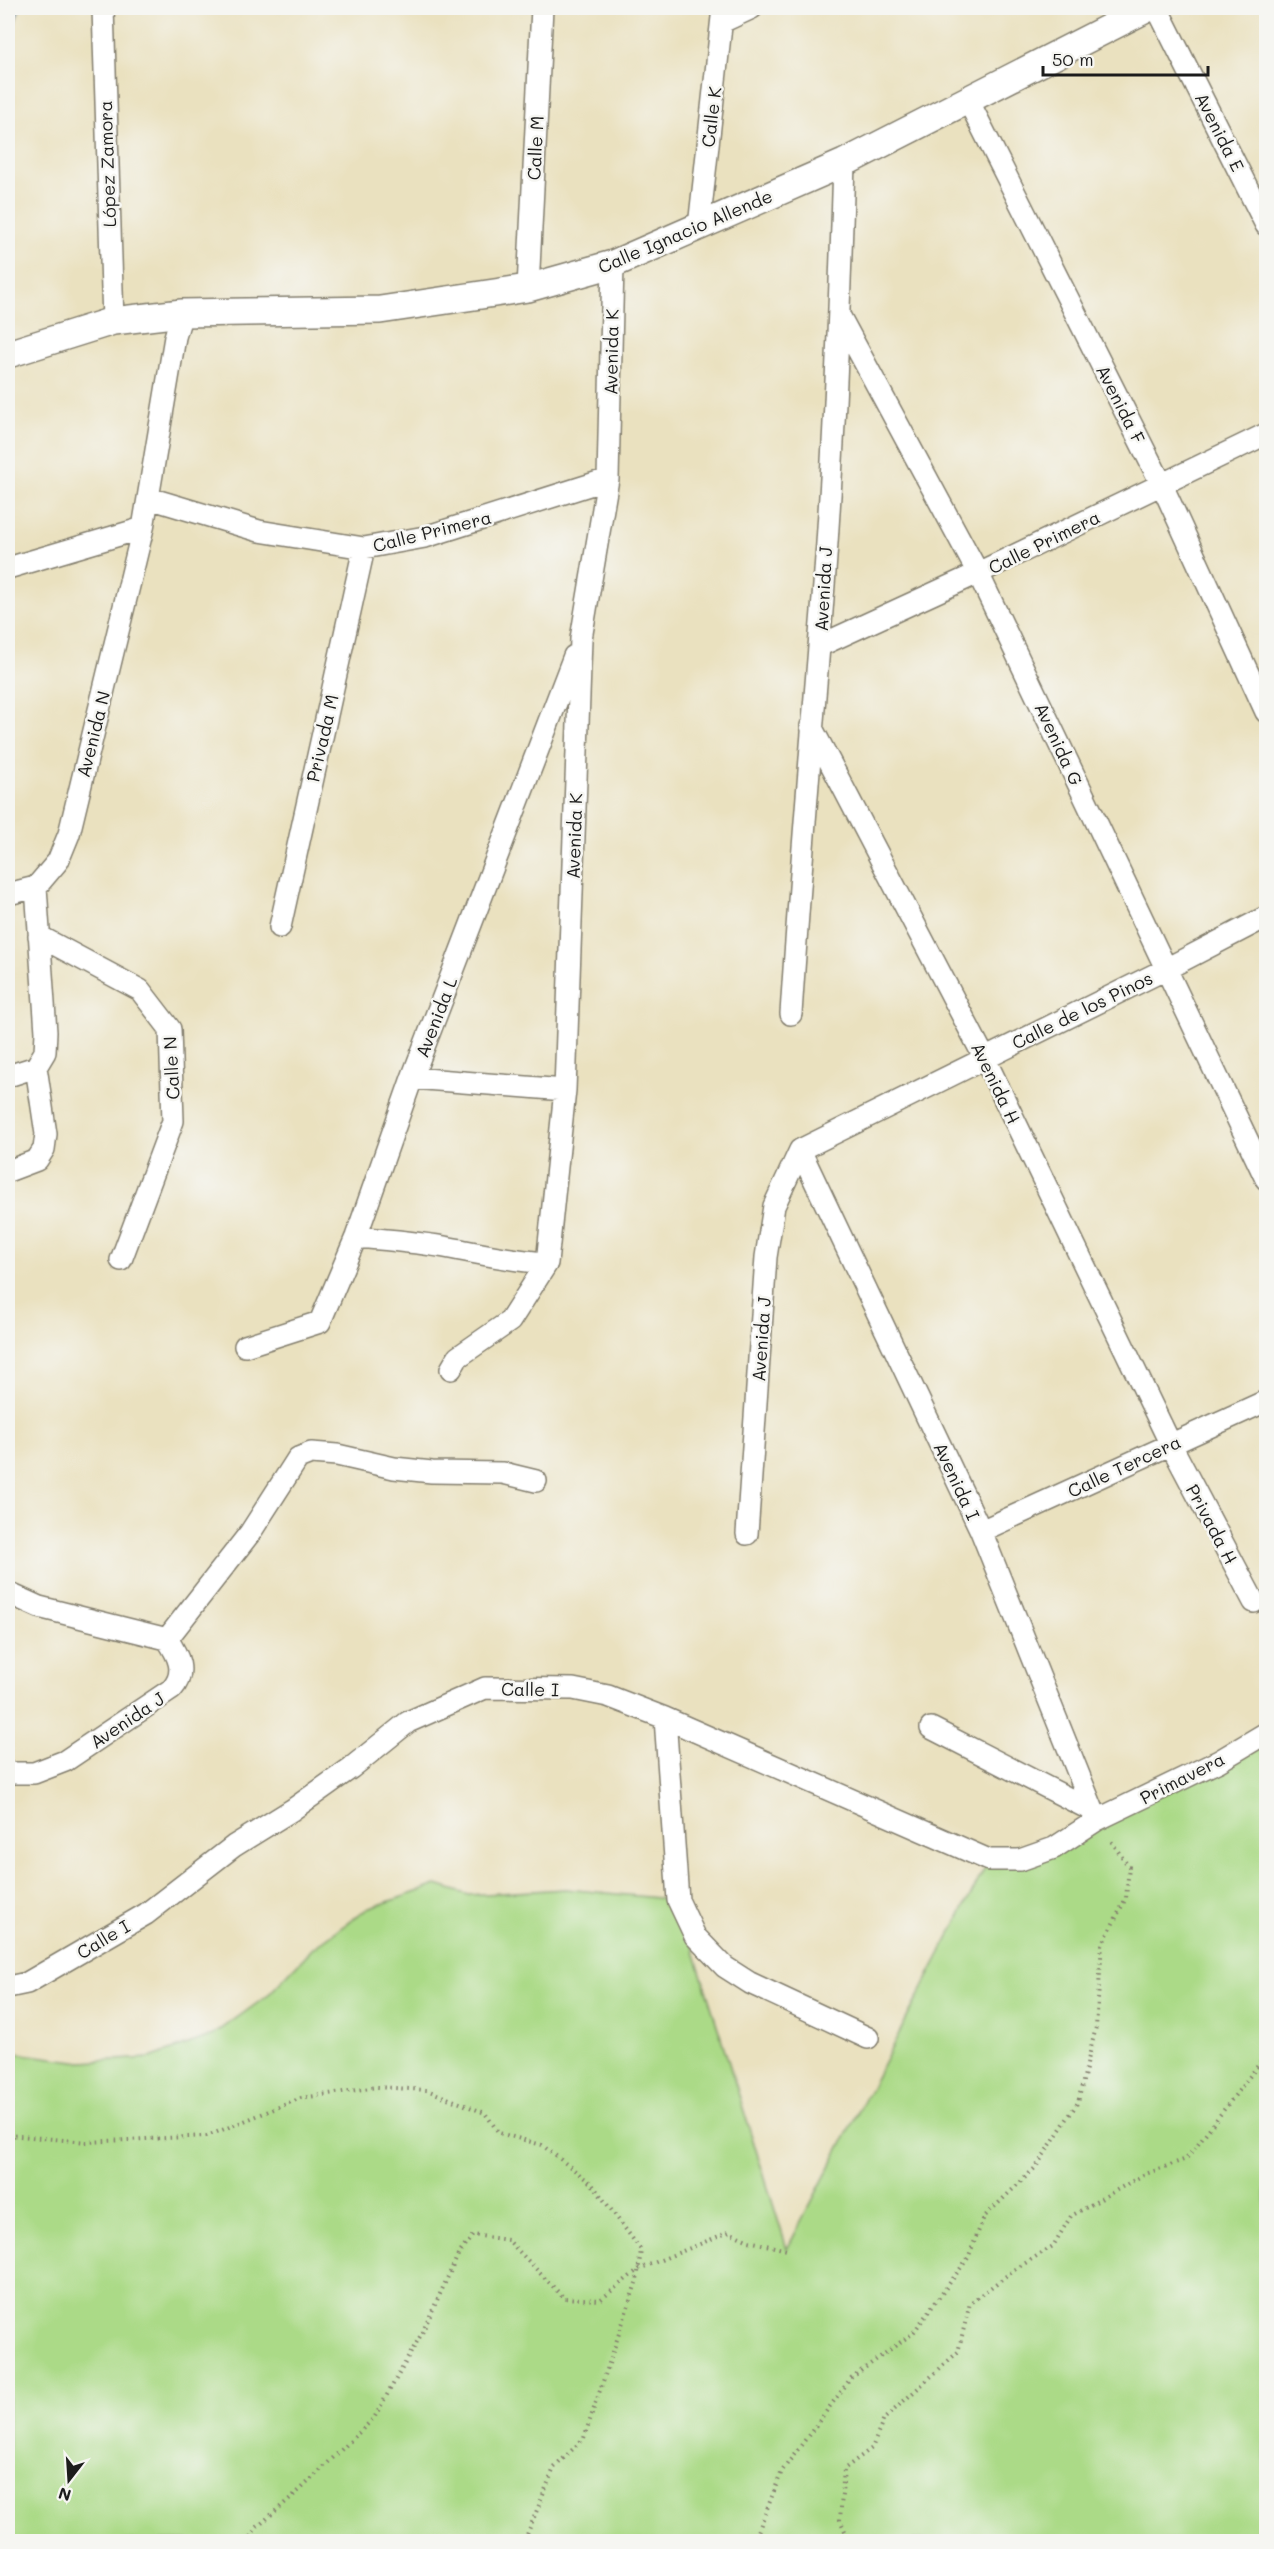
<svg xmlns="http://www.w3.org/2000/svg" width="1274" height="2549" font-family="Mali,sans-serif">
<rect width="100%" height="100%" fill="#f6f6f2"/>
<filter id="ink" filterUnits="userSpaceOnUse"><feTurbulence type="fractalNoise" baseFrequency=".0167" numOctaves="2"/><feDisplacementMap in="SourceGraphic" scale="12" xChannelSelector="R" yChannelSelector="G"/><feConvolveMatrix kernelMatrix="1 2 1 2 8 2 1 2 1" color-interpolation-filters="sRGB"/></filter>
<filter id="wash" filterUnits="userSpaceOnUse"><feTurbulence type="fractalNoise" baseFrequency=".008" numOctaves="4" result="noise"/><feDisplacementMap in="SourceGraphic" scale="24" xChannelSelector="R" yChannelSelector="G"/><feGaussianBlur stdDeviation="1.35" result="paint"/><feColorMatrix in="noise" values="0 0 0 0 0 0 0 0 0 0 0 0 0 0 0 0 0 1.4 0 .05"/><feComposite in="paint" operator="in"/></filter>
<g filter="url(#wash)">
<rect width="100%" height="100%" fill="#eae1bf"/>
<path fill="#abda87" stroke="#647b52" stroke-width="1.5" d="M1266 1734V2541H8V2052L82 2062 150 2058 213 2035 267 1996 313 1948 367 1909 437 1885 469 1895 565 1889 678 1900 787 2249 989 1860H1020Z"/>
<path fill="#6cabdf" stroke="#44647e" stroke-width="1.5" d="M8 8H20L8 41Z"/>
</g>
<g filter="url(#ink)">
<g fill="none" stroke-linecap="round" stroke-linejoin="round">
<g stroke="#837e6e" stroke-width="24">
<path id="minor" d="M103 8 113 321
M1157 8 1266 225
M722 22 752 8
M968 100 1162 485 1266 712
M699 227 723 8
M528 288 542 8
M839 315 978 573 1266 1179
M149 498 259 531 364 548 425 537 608 479
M8 568 143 528
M819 646 978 573 1266 434
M811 726 984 1057 1171 1445 1254 1602
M8 894 36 887
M280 927 364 548
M39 936 140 990 170 1029 173 1121 121 1260
M791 1014C799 891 809 770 819 647 833 487 839 324 844 163
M8 1076 36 1067
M412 1078 565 1090
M800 1150 981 1531 1097 1820
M800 1150 1166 969 1266 917
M8 1171 37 1160 44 1149 46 1134 36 1067 45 1052 46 1032 36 887 58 861 69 834 143 528 175 337 182 313
M356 1237C388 1240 419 1242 450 1248 483 1254 513 1261 547 1263
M245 1346 320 1322 356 1237 412 1078 574 656
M451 1369 458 1357 510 1321 547 1263 565 1090 581 639 608 479 613 264
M981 1531 1266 1401
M747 1534 766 1257 774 1206 800 1150
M8 1593 39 1607 167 1639C178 1655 187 1672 172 1689L65 1761 34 1773H8
M167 1639 250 1533 298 1458 311 1453 337 1455 394 1468 432 1472 503 1473 536 1481
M665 1718 678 1900 695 1936 725 1967 750 1983 868 2038
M931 1728 1093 1811
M8 1987 27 1983 146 1914 234 1846 292 1810 351 1768 408 1722 485 1688 573 1689 608 1696 665 1718 989 1860H1020L1054 1848 1097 1820 1219 1761 1266 1733"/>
</g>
<g stroke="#837e6e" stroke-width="30">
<path id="tertiary" d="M8 354 113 321 182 313 380 310 528 288 613 264 844 163 1148 8"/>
</g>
<path stroke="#837e6e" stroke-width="4" stroke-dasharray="1.5 4.5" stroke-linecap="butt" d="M8 2135 87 2142 207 2136 301 2098 377 2087 427 2090 485 2113 499 2133 542 2145 592 2184 641 2250 637 2280 584 2438 554 2468 524 2542
M247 2542 256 2528 302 2488 374 2418 422 2333 458 2255 473 2235 508 2240 564 2298 600 2300 639 2269 729 2232 749 2241 787 2250
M754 2542 782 2471 851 2378 913 2333 968 2258 984 2217 1036 2167 1078 2102 1096 2027 1102 1945 1126 1898 1129 1867 1109 1838
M850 2542 840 2520 844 2469 872 2448 884 2419 958 2352 970 2303 1014 2270 1053 2246 1071 2216 1143 2175 1186 2159 1266 2055"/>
<use href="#minor" stroke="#fff" stroke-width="21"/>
<use href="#tertiary" stroke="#fff" stroke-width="27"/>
</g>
</g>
<g text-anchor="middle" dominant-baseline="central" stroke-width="5" stroke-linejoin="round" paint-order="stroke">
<g font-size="18" fill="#1c1c1c" stroke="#f6f6f2">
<text transform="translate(711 117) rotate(-83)">Calle K</text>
<text transform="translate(1220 132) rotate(63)">Avenida E</text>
<text transform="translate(535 148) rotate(-87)">Calle M</text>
<text transform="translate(107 164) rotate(-92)">López Zamora</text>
<text transform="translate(685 231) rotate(-23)">Calle Ignacio Allende</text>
<text transform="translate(611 352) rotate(-89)">Avenida K</text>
<text transform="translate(1121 404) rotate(63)">Avenida F</text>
<text transform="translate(432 531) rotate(-14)">Calle Primera</text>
<text transform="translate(1044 542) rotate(-26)">Calle Primera</text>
<text transform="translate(823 589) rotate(-87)">Avenida J</text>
<text transform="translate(93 734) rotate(-76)">Avenida N</text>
<text transform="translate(322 738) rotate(-77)">Privada M</text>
<text transform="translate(1059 744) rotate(65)">Avenida G</text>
<text transform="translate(574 836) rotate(-88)">Avenida K</text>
<text transform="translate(1082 1010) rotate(-26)">Calle de los Pinos</text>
<text transform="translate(436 1017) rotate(-69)">Avenida L</text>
<text transform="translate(171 1068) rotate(-93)">Calle N</text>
<text transform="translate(996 1083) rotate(64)">Avenida H</text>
<text transform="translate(761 1339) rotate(-86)">Avenida J</text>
<text transform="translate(1124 1466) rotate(-25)">Calle Tercera</text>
<text transform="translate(957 1481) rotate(65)">Avenida I</text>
<text transform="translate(1212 1524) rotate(62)">Privada H</text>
<text transform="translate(530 1689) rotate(1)">Calle I</text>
<text transform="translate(127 1720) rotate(-34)">Avenida J</text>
<text transform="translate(1182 1778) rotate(-27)">Primavera</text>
<text transform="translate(103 1939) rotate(-31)">Calle I</text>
</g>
</g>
<rect width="1274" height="2549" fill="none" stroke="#f6f6f2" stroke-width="30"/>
<g transform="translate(69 2480) rotate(197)" stroke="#f6f6f2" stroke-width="4.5" paint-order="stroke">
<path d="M0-4.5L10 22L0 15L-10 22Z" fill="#1c1c1c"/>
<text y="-9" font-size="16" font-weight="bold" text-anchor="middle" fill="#1c1c1c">N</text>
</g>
<path d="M1043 66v9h165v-9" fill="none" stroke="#1c1c1c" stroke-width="3"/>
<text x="1052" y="66" font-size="18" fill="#1c1c1c" stroke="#f6f6f2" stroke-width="4.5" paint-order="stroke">50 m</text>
</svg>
